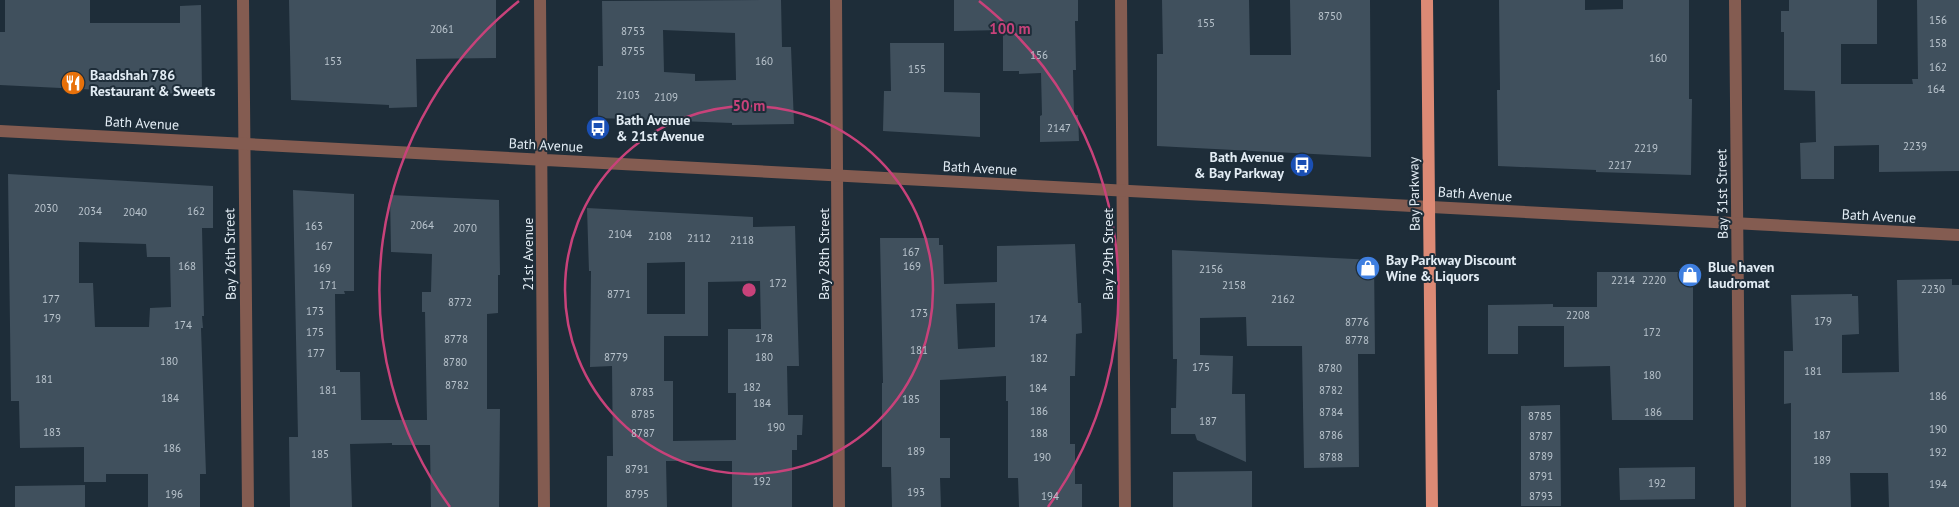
<svg xmlns="http://www.w3.org/2000/svg" width="1959" height="507" font-family="'PT Sans',sans-serif">
<rect width="100%" height="100%" fill="#1e2d39"/>
<path fill="#40505d" fill-rule="evenodd" d="M5 0H90V23H180V6L201 5 202 95 0 85V32H5Z
M289 0H496V58L416 59 417 107 389 108V105L291 100Z
M781 0 782 47H791L794 124 732 125V123L598 118V66H603L602 1ZM663 30 735 33 736 80 695 81V74L664 72Z
M954 0H1078V21H1075L1076 70H1073L1074 115H1078L1079 141 1040 142V116L1042 115 1041 73 1019 74V71H1003V30L954 31Z
M1162 0H1249L1250 55H1291L1290 0H1370L1371 157 1157 146V54H1163Z
M1499 0H1585V10L1623 9V0H1689V99H1692L1691 175 1596 172V170L1498 166 1497 90H1500Z
M1789 0H1877V44H1841V84H1913L1912 79H1918L1917 0H1959V171L1879 172V145L1834 146V179H1801L1800 143 1816 142 1815 91 1784 90V32H1781V11H1789Z
M890 43H944V92L980 93V137L883 131 884 91H891Z
M8 174 213 186V228H202L204 316H202L203 328H201L206 474H200V507H148V474H106V482H84V447L20 448 19 401H11ZM79 242 146 244 147 257H170L171 307 150 308 149 327H95L93 283H79Z
M293 190 354 194V291H344L345 294H335L336 370H340V372H360L361 420H427L425 312H422V292H431L432 254 391 252 390 195 499 200 500 275H498V313L487 314V409H500L499 507H431L430 445H392V443L350 444 352 507H290L289 437H298Z
M587 208 753 217V227L795 226 799 366H787L788 415H803L802 435H797V450H792V507H732V461H666L667 507H607V456H613L612 366 590 367 591 271H589ZM685 262V314H647V263ZM760 281 761 329H728V393H736V440L673 441V381H664V336H708V282Z
M880 238H939V245H943L944 284 997 282V246L1075 244 1078 303H1081L1082 333 1076 334 1075 376H1070V444H1075V484H1082V507H1019L1018 478H1008V401H1006V376L940 380V438H950V478H940L941 507H892L891 467H882V383H883ZM995 303V347L958 349 956 304Z
M1172 250 1374 260 1375 354H1358L1359 467 1304 468 1302 346H1247L1246 317 1200 318V355L1233 356 1232 394H1245L1246 462 1197 440 1195 434H1171V408H1176L1177 359H1173Z
M1597 272H1693V420H1612L1610 366 1564 367V326H1518V354H1488V305L1553 304V307H1597Z
M1952 279V285H1959V507H1889L1888 473H1850L1851 507H1791V403L1784 404V351H1793L1791 295 1852 294V296H1858L1859 334 1842 335V373L1899 372 1897 280Z
M1560 405 1561 506H1521V406Z
M1695 467V499L1620 500 1619 468Z
M1252 471V507H1173V472Z
M85 485V507H15V486Z"/>
<g fill="none" stroke-linecap="round" stroke-linejoin="round">
<path stroke="#845c51" stroke-width="12" d="M243 0 248 507
M836 0 839 507
M1121 0 1125 507
M1735 0 1740 507"/>
<path stroke="#845c51" stroke-width="12" d="M540 0 544 507
M0 131 1959 235"/>
<path stroke="#dc8a75" stroke-width="12" d="M1427 0 1432 507"/>
</g>
<g fill="none" stroke="#c8427a" stroke-width="2.5">
<circle cx="749" cy="290" r="184"/>
<path d="M450 507A369 369 0 0 1 519 1M979 1A369 369 0 0 1 1048 507"/>
</g>
<defs>
<g id="restaurant-disc" transform="scale(1.25)"><circle r="9.5" fill="#e8710a" stroke="#1e2d39"/><path d="M-5-6h1v4h1v-4h1v4h1v-4h1v5L-1.5 .5V6h-2V.5L-5-1ZM5-6V6H3V1.5H1.5Q1.5-4 5-6Z" fill="#fff"/></g>
<g id="bus-disc" transform="scale(1.25)"><circle r="9.5" fill="#1a4fb4" stroke="#1e2d39"/><path d="M-5-6H5V4H4V6H2V4H-2V6H-4V4H-5ZM-3.5-4V0h7V-4ZM-3.5 1.2v1.5H-2V1.2ZM2 1.2v1.5H3.5V1.2Z" fill="#fff"/></g>
<g id="shop-disc" transform="scale(1.25)"><circle r="9.5" fill="#3f7fe0" stroke="#1e2d39"/><path d="M-5-2.5h2.3a2.7 3.5 0 0 1 5.4 0H5L5.5 6h-11ZM-1.5-2.5h3a1.5 2.3 0 0 0-3 0Z" fill="#fff"/></g>
</defs>
<g fill-rule="evenodd">
<use href="#restaurant-disc" x="73" y="83"/>
<use href="#bus-disc" x="598" y="128"/>
<use href="#bus-disc" x="1302" y="165"/>
<use href="#shop-disc" x="1368" y="268"/>
<use href="#shop-disc" x="1690" y="275"/>
</g>
<g text-anchor="middle" dominant-baseline="central" stroke-width="4" stroke-linejoin="round" paint-order="stroke">
<g font-size="11" fill="#bac5ce">
<text x="1330" y="16">8750</text>
<text x="1938" y="20">156</text>
<text x="1206" y="23">155</text>
<text x="442" y="29">2061</text>
<text x="633" y="31">8753</text>
<text x="1938" y="43">158</text>
<text x="633" y="51">8755</text>
<text x="1039" y="55">156</text>
<text x="1658" y="58">160</text>
<text x="333" y="61">153</text>
<text x="764" y="61">160</text>
<text x="1938" y="67">162</text>
<text x="917" y="69">155</text>
<text x="1936" y="89">164</text>
<text x="628" y="95">2103</text>
<text x="666" y="97">2109</text>
<text x="1059" y="128">2147</text>
<text x="1915" y="146">2239</text>
<text x="1646" y="148">2219</text>
<text x="1620" y="165">2217</text>
<text x="46" y="208">2030</text>
<text x="90" y="211">2034</text>
<text x="196" y="211">162</text>
<text x="135" y="212">2040</text>
<text x="422" y="225">2064</text>
<text x="314" y="226">163</text>
<text x="465" y="228">2070</text>
<text x="620" y="234">2104</text>
<text x="660" y="236">2108</text>
<text x="699" y="238">2112</text>
<text x="742" y="240">2118</text>
<text x="324" y="246">167</text>
<text x="911" y="252">167</text>
<text x="187" y="266">168</text>
<text x="912" y="266">169</text>
<text x="322" y="268">169</text>
<text x="1211" y="269">2156</text>
<text x="1623" y="280">2214</text>
<text x="1654" y="280">2220</text>
<text x="778" y="283">172</text>
<text x="328" y="285">171</text>
<text x="1234" y="285">2158</text>
<text x="1933" y="289">2230</text>
<text x="619" y="294">8771</text>
<text x="51" y="299">177</text>
<text x="1283" y="299">2162</text>
<text x="460" y="302">8772</text>
<text x="315" y="311">173</text>
<text x="919" y="313">173</text>
<text x="1578" y="315">2208</text>
<text x="52" y="318">179</text>
<text x="1038" y="319">174</text>
<text x="1823" y="321">179</text>
<text x="1357" y="322">8776</text>
<text x="183" y="325">174</text>
<text x="315" y="332">175</text>
<text x="1652" y="332">172</text>
<text x="764" y="338">178</text>
<text x="456" y="339">8778</text>
<text x="1357" y="340">8778</text>
<text x="919" y="350">181</text>
<text x="316" y="353">177</text>
<text x="616" y="357">8779</text>
<text x="764" y="357">180</text>
<text x="1039" y="358">182</text>
<text x="169" y="361">180</text>
<text x="455" y="362">8780</text>
<text x="1201" y="367">175</text>
<text x="1330" y="368">8780</text>
<text x="1813" y="371">181</text>
<text x="1652" y="375">180</text>
<text x="44" y="379">181</text>
<text x="457" y="385">8782</text>
<text x="752" y="387">182</text>
<text x="1038" y="388">184</text>
<text x="328" y="390">181</text>
<text x="1331" y="390">8782</text>
<text x="642" y="392">8783</text>
<text x="1938" y="396">186</text>
<text x="170" y="398">184</text>
<text x="911" y="399">185</text>
<text x="762" y="403">184</text>
<text x="1039" y="411">186</text>
<text x="1331" y="412">8784</text>
<text x="1653" y="412">186</text>
<text x="643" y="414">8785</text>
<text x="1540" y="416">8785</text>
<text x="1208" y="421">187</text>
<text x="776" y="427">190</text>
<text x="1938" y="429">190</text>
<text x="52" y="432">183</text>
<text x="643" y="433">8787</text>
<text x="1039" y="433">188</text>
<text x="1331" y="435">8786</text>
<text x="1822" y="435">187</text>
<text x="1541" y="436">8787</text>
<text x="172" y="448">186</text>
<text x="916" y="451">189</text>
<text x="1938" y="452">192</text>
<text x="320" y="454">185</text>
<text x="1541" y="456">8789</text>
<text x="1042" y="457">190</text>
<text x="1331" y="457">8788</text>
<text x="1822" y="460">189</text>
<text x="637" y="469">8791</text>
<text x="1541" y="476">8791</text>
<text x="762" y="481">192</text>
<text x="1657" y="483">192</text>
<text x="1938" y="484">194</text>
<text x="916" y="492">193</text>
<text x="174" y="494">196</text>
<text x="637" y="494">8795</text>
<text x="1050" y="496">194</text>
<text x="1541" y="496">8793</text>
</g>
<g font-size="14" font-weight="bold" fill="#e2ecf4" stroke="#1e2d39" text-anchor="start">
<text x="90" y="75">Baadshah 786<tspan x="90" dy="16">Restaurant &amp; Sweets</tspan></text>
<text x="616" y="120">Bath Avenue<tspan x="616" dy="16">&amp; 21st Avenue</tspan></text>
<text x="1284" y="157" text-anchor="end">Bath Avenue<tspan x="1284" dy="16">&amp; Bay Parkway</tspan></text>
<text x="1386" y="260">Bay Parkway Discount<tspan x="1386" dy="16">Wine &amp; Liquors</tspan></text>
<text x="1708" y="267">Blue haven<tspan x="1708" dy="16">laudromat</tspan></text>
</g>
<g font-size="14" fill="#e2ecf4" stroke="#1e2d39">
<text transform="translate(142 123) rotate(3)">Bath Avenue</text>
<text transform="translate(546 145) rotate(3)">Bath Avenue</text>
<text transform="translate(980 168) rotate(3)">Bath Avenue</text>
<text transform="translate(1414 194) rotate(-91)">Bay Parkway</text>
<text transform="translate(1475 194) rotate(4)">Bath Avenue</text>
<text transform="translate(1722 194) rotate(-91)">Bay 31st Street</text>
<text transform="translate(1879 216) rotate(3)">Bath Avenue</text>
<text transform="translate(230 254) rotate(-91)">Bay 26th Street</text>
<text transform="translate(528 254) rotate(-90)">21st Avenue</text>
<text transform="translate(824 254) rotate(-90)">Bay 28th Street</text>
<text transform="translate(1108 254) rotate(-90)">Bay 29th Street</text>
</g>
</g>
<circle cx="749" cy="290" r="8" fill="#c8427a" stroke="#1e2d39" stroke-width="2.5"/>
<g font-size="15" text-anchor="middle" font-weight="bold" fill="#c8427a" stroke="#1e2d39" stroke-width="4" stroke-linejoin="round" paint-order="stroke">
<text x="1010" y="34">100 m</text>
<text x="749" y="111">50 m</text>
</g>
</svg>
